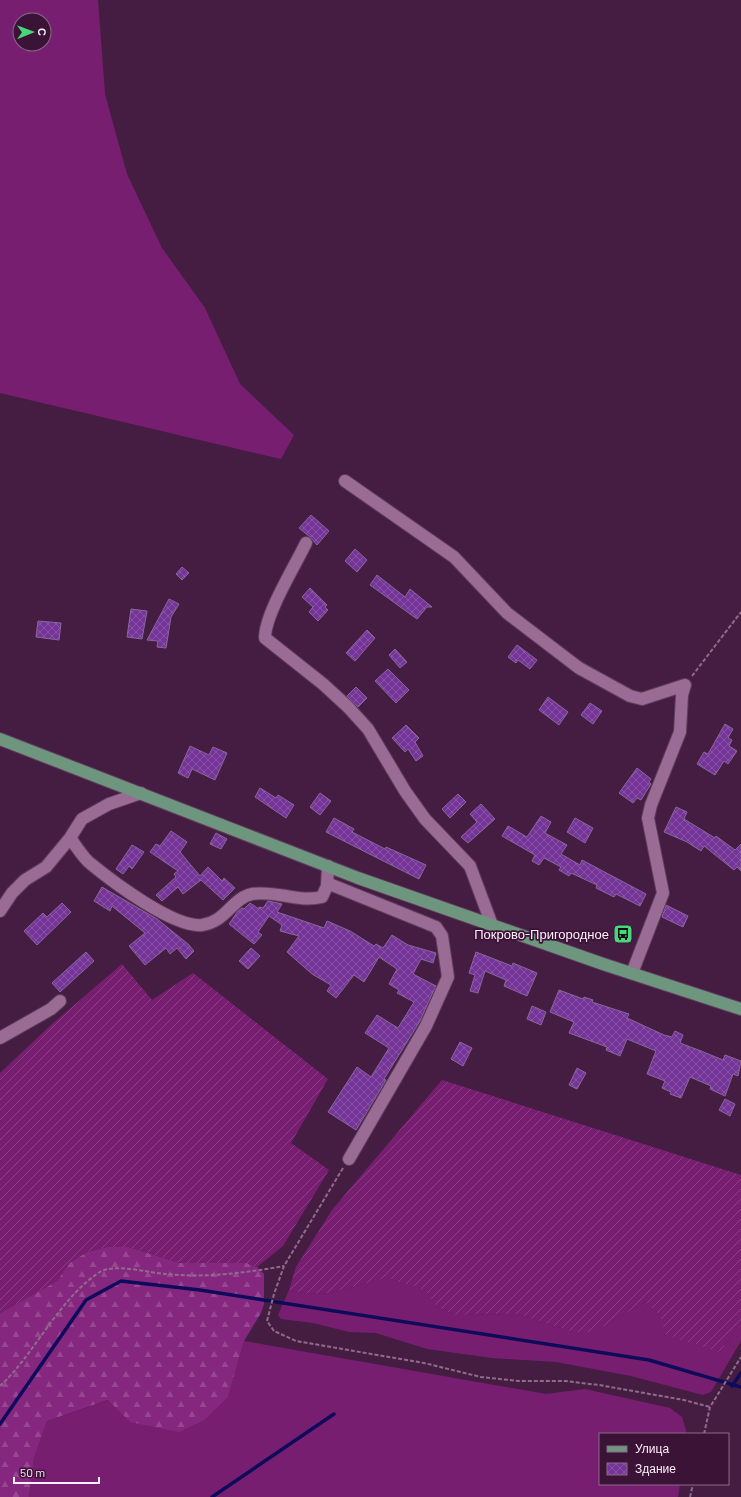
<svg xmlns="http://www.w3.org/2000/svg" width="741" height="1497" font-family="Barlow,sans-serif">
<defs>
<pattern id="forest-firs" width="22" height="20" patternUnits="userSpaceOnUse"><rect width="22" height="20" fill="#85277e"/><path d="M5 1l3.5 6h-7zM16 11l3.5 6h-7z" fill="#974791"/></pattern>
<pattern id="garden-furrows" width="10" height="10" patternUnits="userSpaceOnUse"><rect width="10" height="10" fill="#781e71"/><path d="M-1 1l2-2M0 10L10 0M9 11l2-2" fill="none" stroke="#8c3f86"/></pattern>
<pattern id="building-cross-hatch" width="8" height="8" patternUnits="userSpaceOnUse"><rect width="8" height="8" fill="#753498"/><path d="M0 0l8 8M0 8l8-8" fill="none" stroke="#8a52a7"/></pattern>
</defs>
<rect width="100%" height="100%" fill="#461d42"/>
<path fill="#781e71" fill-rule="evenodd" d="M0 0H98L105 94 127 174 162 248 205 308 240 384 294 435 281 459 0 393ZM20 20H44V44H20Z
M386 1278 426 1290 437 1307 456 1315 517 1314 573 1332H594L645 1302 660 1316 720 1352 741 1321V1341L711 1392 703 1395 631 1376 556 1362 492 1358 427 1349 376 1333 349 1332 313 1323 281 1319 278 1315 289 1290 309 1294 330 1293Z
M244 1341 546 1394 585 1389 670 1408 682 1417 687 1434H600V1484H680L678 1497H29L34 1458 47 1421 109 1400 130 1422 228 1397Z"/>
<path fill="url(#forest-firs)" d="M107 1247H129L180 1263H247L257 1267 264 1274V1304L261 1313 244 1341 228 1397 204 1420 179 1432 130 1422 108 1400 47 1421 34 1458 29 1497H0V1313L57 1281 69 1263 87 1252Z"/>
<path fill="url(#garden-furrows)" d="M122 964 152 1000 193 973 328 1079 291 1143 329 1170 283 1246 257 1267 247 1263H180L129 1247H107L87 1252 69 1263 57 1281 0 1313V1073L51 1025Z
M442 1080 741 1175V1321L720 1352 666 1335 660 1316 645 1302 594 1332H573L517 1314 456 1315 437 1307 425 1290 386 1278 330 1293 309 1294 289 1290 296 1267 332 1210Z"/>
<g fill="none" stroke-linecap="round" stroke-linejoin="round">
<path stroke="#0e0c5a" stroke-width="3.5" d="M732 1386 741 1373
M0 1424 86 1300 121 1281 200 1290 649 1360 741 1387
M212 1497 334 1414"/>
</g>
<path fill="url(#building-cross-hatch)" stroke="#86689a" d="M311 515 329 531 317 545 310 537 299 528Z
M355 549 367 560 357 572 345 561Z
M182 567 189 573 182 580 176 574Z
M377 575 405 597 410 589 432 607H427L417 619 370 585Z
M310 588 327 605 325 607 328 610 318 621 309 612 313 607 302 597Z
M169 599 179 604 171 617 166 648 157 647 158 641 147 640Z
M131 609 147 611 142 639 127 637Z
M38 621 61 623 59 640 36 637Z
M367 630 375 638 355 661 346 653Z
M517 645 537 660 530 669 518 660 516 663 508 657Z
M395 649 407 662 400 668 389 655Z
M388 669 409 690 396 703 375 681Z
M356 687 367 698 358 707 347 696Z
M548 697 568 712 559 725 539 710Z
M590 703 602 711 593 724 581 715Z
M725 724 733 729 728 738 732 740 729 746 737 751 728 764 724 761 715 775 697 764 704 752 708 754Z
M406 725 419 738 415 742 423 756 416 761 408 749 405 752 392 738Z
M190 746 209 755 213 747 227 753 215 780 192 769 188 778 178 773Z
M637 768 651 779 649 782 651 784 641 800 637 798 633 803 619 793Z
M260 788 276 798 278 795 294 805 286 818 255 797Z
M320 793 331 801 320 815 310 807Z
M458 794 466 802 450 818 442 809Z
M481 804 495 819 468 843 461 837 477 822 470 814Z
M676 807 687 812 684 819 715 838 716 836 735 850 741 844V871L737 867 734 870 704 846 701 851 687 842 664 832Z
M541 816 551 822 545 833 567 845 561 854 580 865 582 860 646 894 640 906 616 894 614 897 596 888 597 885 571 873 569 876 559 870 561 867 544 858 539 865 532 861 535 855 502 836 508 826 527 837Z
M334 818 354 829 352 832 385 849 386 847 426 865 419 879 326 832Z
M575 818 593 828 585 843 567 832Z
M171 831 187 842 180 852 200 876 208 867 222 881 224 878 235 888 223 900 201 880 183 894 178 887 162 901 156 895 176 877 174 874 178 871 150 852 156 844 160 846Z
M216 833 227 839 221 849 210 844Z
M132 845 144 852 132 869 129 866 123 874 116 869Z
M102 887 157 919 188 944 194 951 186 959 177 948 170 954 166 948 145 965 129 946 145 933 112 906 110 911 94 901Z
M268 901 282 904 277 912 324 928 327 921 350 931 374 946 376 944 383 948 392 935 408 945 436 953 433 963 421 959 413 974 436 986 428 1003 420 1021 384 1079 386 1080 356 1130 328 1112 357 1067 371 1077 389 1048 365 1033 377 1015 398 1028 414 1002 397 993 399 990 389 984 397 969 379 957 364 982 354 975 336 998 327 991 331 985 312 974 287 952 299 936 280 931 282 925 269 916 258 932 262 935 254 944 229 924 238 911 242 908 244 909 250 903 259 909V907L263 908Z
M62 903 71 912 37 945 24 931 43 913 47 917Z
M666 905 688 916 683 927 662 917Z
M251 948 260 956 248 969 239 961Z
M86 952 94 961 60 992 52 983Z
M476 952 512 966 513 963 537 973 527 996 504 986 506 980 485 971 478 993 470 991 475 975 469 973Z
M559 990 583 999 584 997 593 1000 592 1002 629 1014 627 1018 664 1035 672 1037 675 1031 683 1035 680 1043 701 1051 723 1060 725 1055 741 1061 738 1076 733 1074 725 1096 710 1089 711 1086 690 1077 681 1098 670 1094 671 1092 662 1088 665 1081 647 1074 656 1051 627 1039 620 1056 606 1050 607 1047 569 1033 574 1022 550 1012Z
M532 1006 546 1012 541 1025 527 1019Z
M460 1042 472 1048 463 1066 451 1059Z
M577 1068 586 1073 577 1089 569 1085Z
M725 1099 735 1104 730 1116 719 1110Z"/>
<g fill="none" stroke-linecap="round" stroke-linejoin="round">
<g stroke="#5e3c5b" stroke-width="14">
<path id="minor" d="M345 481 454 557 507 613 579 668 630 696 642 699 685 685
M306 543C295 566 265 614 265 638L323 684 348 707 368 729 405 791 425 819 470 866 492 925
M70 838C77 847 83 858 91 864 113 882 174 928 202 925 226 922 232 898 252 894 276 890 299 903 322 897L327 886 328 866
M327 883 436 927 442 936 448 977 426 1026 349 1159
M0 911 12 893 25 880 46 867 70 838 82 819 109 804 141 793
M632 973 663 893 648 818 651 805 680 732 682 695 685 685
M0 1038 51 1009 60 1001"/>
</g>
<g stroke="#5e3c5b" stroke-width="14">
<path id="major" d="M0 739 358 878 603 964 741 1009"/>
</g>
<path stroke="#8d6d89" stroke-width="2" stroke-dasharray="4 2" stroke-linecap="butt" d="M692 676 741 612
M343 1168 284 1266 274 1294 267 1321 274 1331 296 1341 424 1363 481 1377 519 1381H565L599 1385 684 1400 710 1407
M0 1386C34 1355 60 1297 100 1272 114 1263 150 1273 166 1274 206 1278 245 1273 284 1266
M704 1434 710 1407 741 1357
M690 1497 693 1484"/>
<use href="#minor" stroke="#9a6b94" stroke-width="12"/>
<use href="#major" stroke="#6e967e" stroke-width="12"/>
</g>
<defs>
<g id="bus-square" transform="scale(1)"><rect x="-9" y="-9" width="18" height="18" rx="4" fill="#46d77a" stroke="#3b1337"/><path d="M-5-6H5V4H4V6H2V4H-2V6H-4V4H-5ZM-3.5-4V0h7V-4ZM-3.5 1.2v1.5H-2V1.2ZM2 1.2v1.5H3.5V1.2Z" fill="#111"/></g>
</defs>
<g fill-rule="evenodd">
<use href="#bus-square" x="623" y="934"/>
</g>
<g text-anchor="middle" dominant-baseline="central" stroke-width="3.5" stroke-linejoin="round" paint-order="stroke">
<g font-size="13" fill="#ffeffc" stroke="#3b1337" text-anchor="end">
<text x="609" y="934">Покрово-Пригородное</text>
</g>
</g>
<rect x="599" y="1433" width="130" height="52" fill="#3b1337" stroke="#896b86"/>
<rect x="607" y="1446" width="20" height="6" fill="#6e967e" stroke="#896b86"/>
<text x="635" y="1453" font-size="12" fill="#ffeffc">Улица</text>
<rect x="607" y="1463" width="20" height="12" fill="url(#building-cross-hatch)" stroke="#896b86"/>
<text x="635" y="1473" font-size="12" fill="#ffeffc">Здание</text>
<g transform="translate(32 32) rotate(89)"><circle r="19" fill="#3b1337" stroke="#896b86"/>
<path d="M0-3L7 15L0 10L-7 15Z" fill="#46d77a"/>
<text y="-6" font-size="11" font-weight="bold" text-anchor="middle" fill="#ffeffc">С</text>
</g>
<path d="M14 1477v6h85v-6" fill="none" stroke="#ffeffc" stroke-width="2"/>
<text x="20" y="1477" font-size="12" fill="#ffeffc" stroke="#3b1337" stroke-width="3" paint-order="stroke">50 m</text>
</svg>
